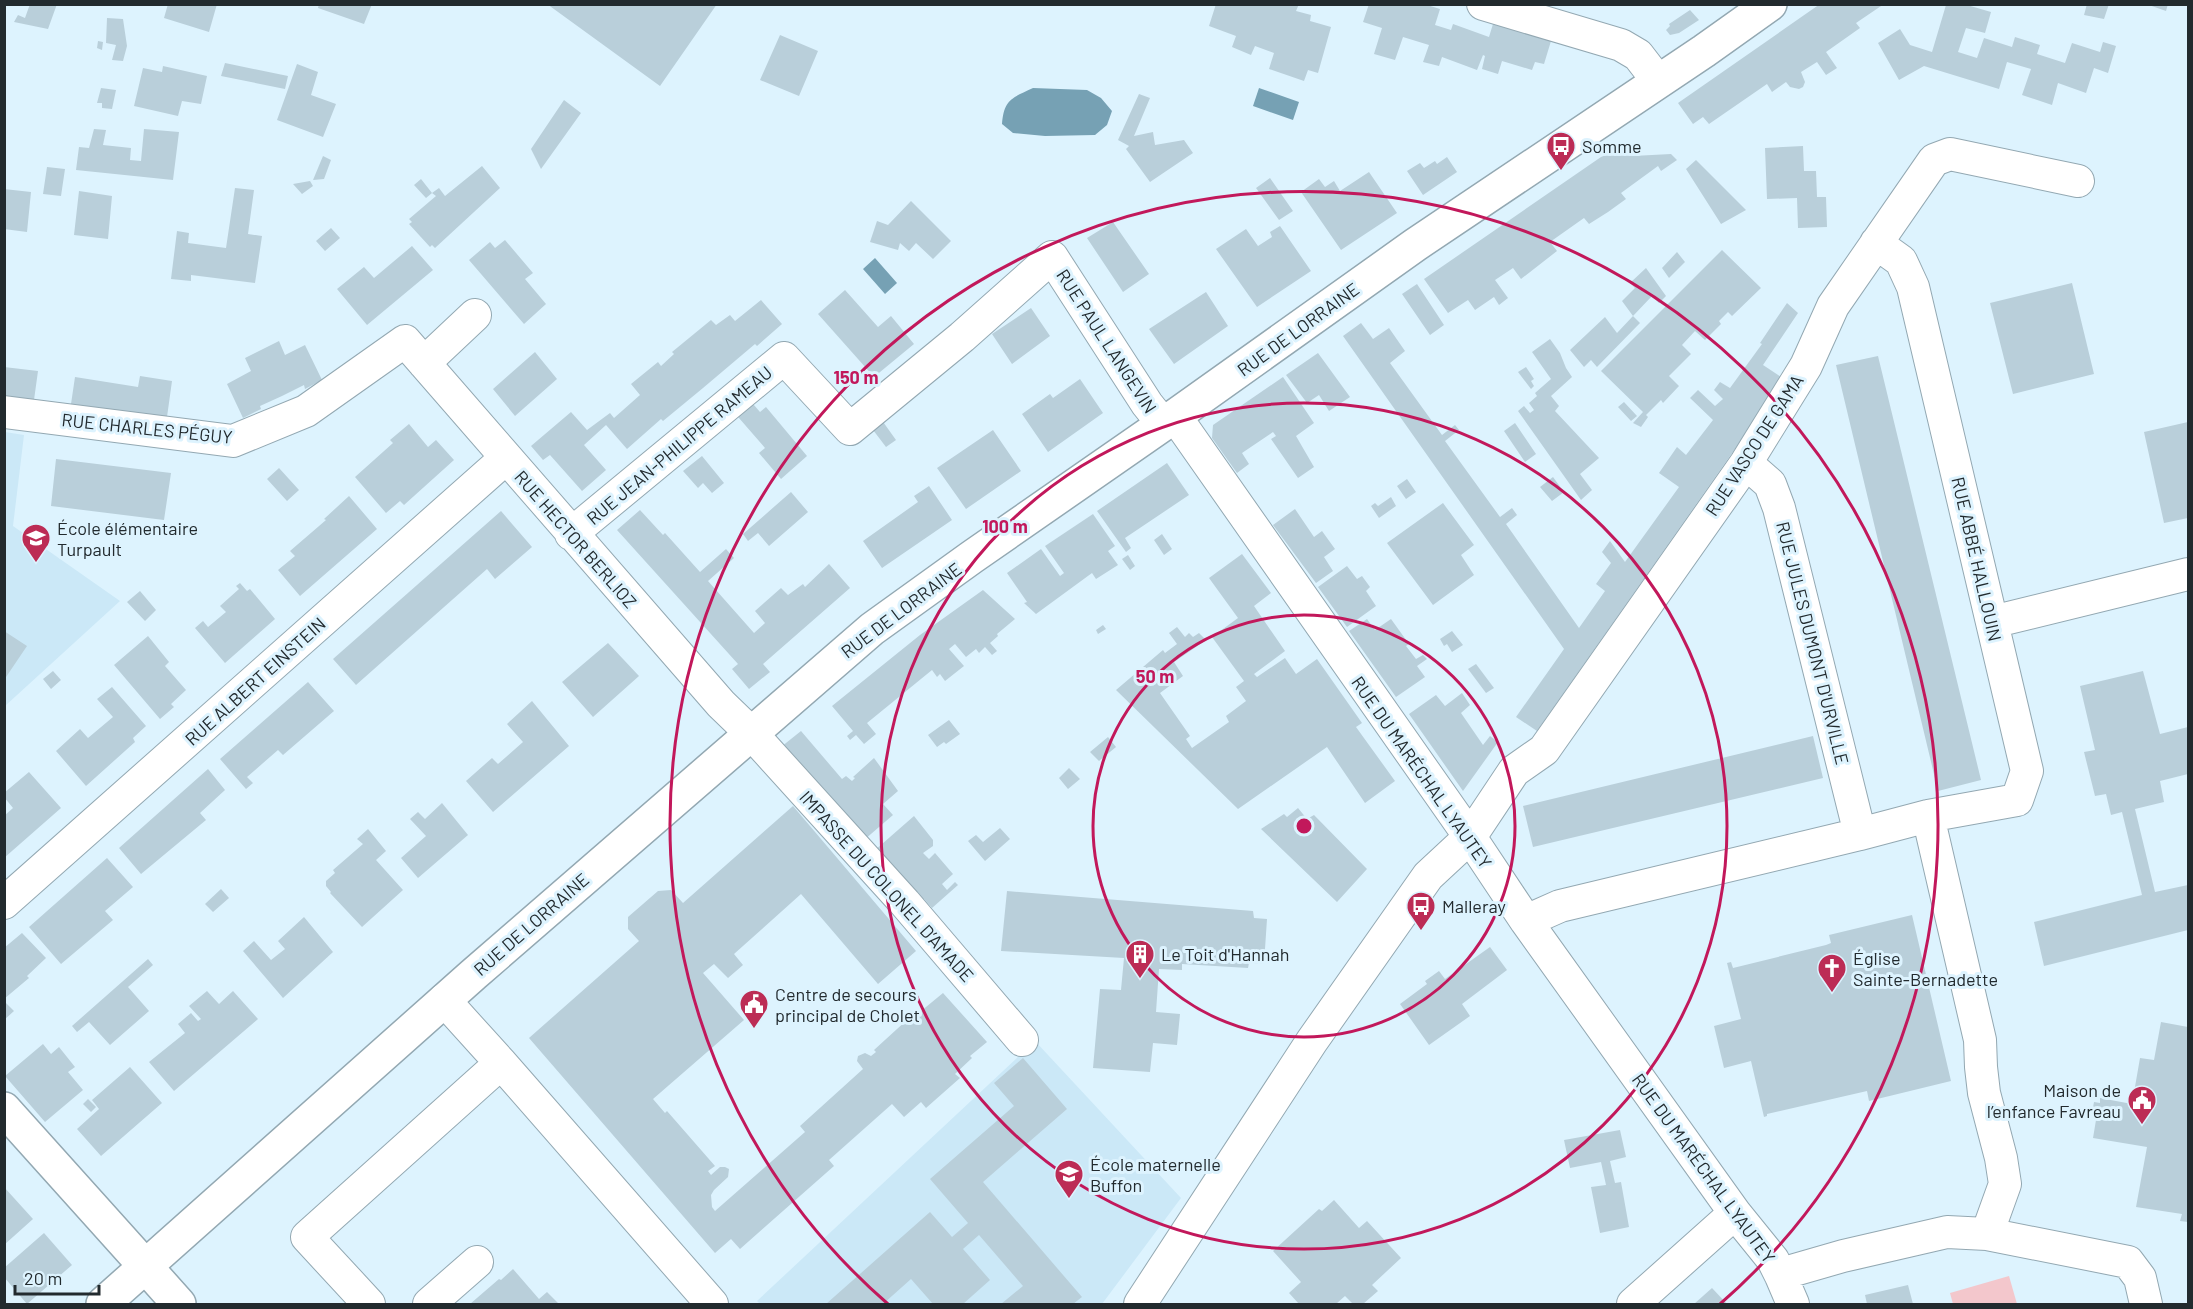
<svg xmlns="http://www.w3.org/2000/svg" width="2193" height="1309" font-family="Barlow,sans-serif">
<rect width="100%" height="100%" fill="#ddf3fe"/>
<path fill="#cbe8f7" d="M5 432 24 435 13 526 120 601 5 706Z
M1035 1041 1181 1198 1102 1304H760L757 1301Z"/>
<path fill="#f3c7cc" d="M2009 1276 2017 1304H1953L1950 1293Z"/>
<path fill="#76a1b4" d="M1033 88 1087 90 1101 98 1112 111 1107 125 1095 135 1045 136 1013 133 1002 124C1004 99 1012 98 1033 88Z
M1259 88 1299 102 1293 120 1253 106Z
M875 258 897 283 885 294 863 269Z"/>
<path fill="#b9cfda" d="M30 4H57L48 29 14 22 18 15 25 18Z
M168 4H217L209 32 164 18Z
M319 4H372L364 24 318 8Z
M547 4H717L660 86Z
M1216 4H1299L1296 11 1311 15 1310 21 1331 27 1318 73 1308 70 1304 81 1269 69 1274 53 1255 46 1251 55 1232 47 1236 36 1209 26Z
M1369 4H1424L1440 9 1435 25 1451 30 1453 24 1489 37 1493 24 1551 41 1544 64 1535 62 1532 70 1502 61 1498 74 1482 69 1485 56 1483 55 1477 70 1442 57 1439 66 1423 62 1429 45 1403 37 1395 60 1374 54 1382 28 1363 22Z
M1820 4H1884L1856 23 1860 28 1826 52 1837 68 1826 75 1817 62 1801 72 1805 82 1803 87 1799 89 1790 87 1786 82 1772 92 1767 84 1709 124 1703 117 1693 124 1678 103Z
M2087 4H2109L2104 19 2084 15Z
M2146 4H2168L2166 11Z
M1946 5H1967L1991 12 1985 33 1966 28 1958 52 1977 58 1984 38 2012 47 2015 37 2040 45 2037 54 2065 63 2072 43 2100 52 2103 42 2116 46 2108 73 2094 68 2086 93 2058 83 2052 105 2022 95 2031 69 2007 62 1999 89 1924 66 1899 80 1878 43 1900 29 1910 45 1932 52Z
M1690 10 1699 20 1679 33 1670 35 1666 30 1670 26 1669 24Z
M107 18 123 19 127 46 123 61 112 60 116 45 106 43Z
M780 35 818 51 799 96 760 80Z
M98 41 103 42 102 50 97 48Z
M225 63 288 76 285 89 221 76Z
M297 64 318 72 311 95 336 104 323 137 277 120Z
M163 66 207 76 201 104 182 101 178 116 134 106 143 68 162 72Z
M101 88 116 90 112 109 102 108V103H97Z
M1139 94 1150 98 1134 136 1153 132 1155 145 1184 140 1193 153 1150 182 1126 149 1129 146 1118 140Z
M564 100 581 113 541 169 531 149Z
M94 129 106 130 103 145 131 148 130 160 141 161 144 129 179 132 173 180 76 170 79 147 89 148Z
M1803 146 1804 171H1816L1817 197H1826L1827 227 1798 228 1797 198 1767 199 1765 148Z
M1613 152 1633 156 1671 154 1677 160 1661 171 1658 166 1621 193 1626 199 1608 212 1589 224 1584 218 1550 242 1557 251 1521 279 1513 268 1495 280 1508 298 1499 305 1494 297 1475 310 1468 300 1448 313 1424 279 1601 157Z
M323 156 331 160 324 179 313 180Z
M1447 157 1457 172 1423 195 1407 171 1420 163 1424 168 1435 161 1437 164Z
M1696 160 1746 210 1721 224 1686 169Z
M482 166 500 188 435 248 432 245 430 247 409 224 412 222 409 219 436 196 432 193 426 198 414 185 421 179 432 193 439 188 445 196Z
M47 167 65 169 61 196 43 194Z
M1369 172 1397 213 1341 250 1301 192 1319 179 1325 187 1334 181 1340 191Z
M1270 178 1293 211 1279 220 1256 188Z
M310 181 313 186 302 194 293 184Z
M235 188 254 190 248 234 262 236 255 283 191 275V281L171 279 177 231 189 233 188 243 226 248Z
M4 189 31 192 27 232 4 229Z
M79 191 112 196 108 239 74 235Z
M911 201 951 241 933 259 916 243 909 251 900 243 898 250 870 242 877 221 888 225Z
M1113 222 1149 274 1123 292 1087 238Z
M1280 226 1311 271 1257 307 1216 249 1246 229 1258 246 1272 237 1270 232Z
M331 228 340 238 325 251 316 241Z
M505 240 533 273 525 279 546 304 524 324 469 260 490 242 495 248Z
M412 246 433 270 367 325 337 289 364 267 374 278Z
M1722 250 1761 288 1732 316 1728 312 1719 321 1721 324 1705 340 1695 331 1682 345 1691 354 1669 376 1679 386 1663 403 1661 400 1646 415 1648 417 1641 427 1633 423 1643 412 1601 371Z
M1677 252 1685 262 1669 278 1662 268Z
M1646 268 1666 296 1659 303 1652 296 1633 316 1622 301 1635 288 1630 283Z
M2072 283 2094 374 2013 394 1990 303Z
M1417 284 1444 325 1430 335 1402 294Z
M845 290 878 327 891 316 914 344 874 377 818 314Z
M1206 292 1228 326 1174 364 1149 329Z
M761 300 782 324 757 346 755 344 703 388 663 421 661 419 627 449 606 425 584 445 606 470 582 491 550 455 543 460 531 446 571 412 587 430 610 413 614 418 640 395 631 384 658 362 661 366 674 354 672 352 711 320 716 325 730 315 735 321Z
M1787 303 1798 313 1763 365 1784 379 1537 731 1516 717 1564 649 1343 336 1361 323 1373 339 1389 328 1405 351 1390 363 1442 435 1455 425 1459 430 1445 441 1500 517 1512 508 1517 515 1506 524 1579 628 1605 591 1596 584 1611 563 1602 552 1610 541 1625 562 1679 487 1659 473 1677 447 1686 455 1713 420 1690 398 1698 390 1715 406 1723 399 1714 390 1720 382 1730 388 1762 344 1760 343Z
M1031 308 1050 336 1012 364 992 334Z
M1633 316 1640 323 1597 367 1591 360 1584 367 1570 350 1605 317 1617 333Z
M1550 339 1560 353 1566 368 1572 377 1551 396 1559 406 1555 411 1599 458 1580 474 1592 490 1581 500 1518 411 1524 406 1530 413 1534 410 1529 403 1537 396 1535 393 1551 379 1532 352Z
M279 341 285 355 305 345 322 380 305 389 304 385 282 396 260 406 261 409 243 418 227 384 251 371 245 358Z
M535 352 557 379 515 416 493 389Z
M1318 353 1350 397 1329 411 1319 395 1307 403 1286 375Z
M1878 356 1981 780 1938 791 1836 365Z
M4 367 38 371 34 400 4 396Z
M1526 367 1534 379 1531 381 1534 386 1531 389 1518 372Z
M140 376 172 381 167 417 71 404 75 377 138 387Z
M1283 377 1314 423 1296 436 1314 467 1298 478 1271 439 1276 436 1273 432 1242 453 1249 464 1237 473 1212 438 1213 425Z
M1080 379 1103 413 1048 452 1022 414 1050 394 1053 398Z
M747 397 760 412 766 407 807 456 781 479 759 453 765 448 732 410Z
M1624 402 1637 416 1631 421 1618 407Z
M881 419 896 440 886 447 870 426Z
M2188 422V518L2164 523 2144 432Z
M1515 423 1536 454 1525 462 1504 431Z
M409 424 428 447 436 440 454 460 404 505 400 501 386 513 355 477 393 443 390 440Z
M993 430 1021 471 966 509 937 468Z
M702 456 724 483 712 493 703 483 698 488 683 471Z
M56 459 171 473 164 520 51 506Z
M1167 463 1189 495 1125 538 1131 548 1126 552 1097 511Z
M279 468 299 490 287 501 267 479Z
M1553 477 1564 492 1552 501 1540 487Z
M1407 479 1416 492 1406 499 1397 486Z
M929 486 952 520 882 568 863 541 918 502 914 496Z
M791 492 808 512 769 546 758 533 748 541 743 534Z
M349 496 377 529 300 596 278 570 295 556 290 551 326 520 324 519Z
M1391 497 1396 506 1379 518 1371 506 1375 503 1378 506Z
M1443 503 1474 545 1461 555 1474 575 1433 605 1387 543Z
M1295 509 1314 537 1322 531 1335 549 1324 557 1333 571 1316 583 1273 525Z
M640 510 663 535 665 533 700 572 726 549 734 558 708 581 754 633 765 623 755 611 781 588 788 595 803 584 805 587 829 564 850 588 763 664 770 672 749 689 732 669 738 664 617 530Z
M501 511 532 547 495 579 487 569 356 685 333 659Z
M1093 514 1115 546 1108 551 1118 565 1096 579 1092 573 1036 614 1024 603 1027 602 1007 573 1041 549 1060 576 1064 573 1045 546Z
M1162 534 1172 549 1164 555 1154 540Z
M1242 554 1271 593 1254 606 1285 651 1254 674 1257 677 1285 658 1296 674 1317 659 1362 723 1356 727 1395 781 1365 803 1327 747 1238 809 1116 690 1163 650 1165 653 1177 644 1169 633 1177 627 1185 637 1189 633 1193 637 1199 633 1206 640 1174 662 1183 676 1160 693 1190 736 1186 739 1192 748 1229 722 1226 716 1246 701 1236 687 1244 681 1212 637 1238 618 1209 578Z
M1128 555 1135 566 1130 570 1122 559Z
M1347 566 1357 579 1362 576 1370 587 1366 591 1376 606 1347 627 1318 587Z
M240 583 247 591 250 589 275 619 225 663 195 628 203 621 208 627 226 612 220 606 239 589 236 586Z
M983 590 1015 619 997 634 998 636 990 643 997 651 992 655 985 647 979 653 976 649 966 657 955 644 949 649 964 666 945 681 940 674 937 677 932 670 867 723 876 734 864 744 856 735 850 740 847 736 853 731 832 706 920 635Z
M140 591 156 610 145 621 127 602Z
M1367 619 1375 630 1391 619 1409 644 1406 646 1416 659 1423 655 1427 659 1417 666 1425 677 1396 697 1349 631Z
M1103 625 1106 629 1098 634 1096 630Z
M4 631 27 646 4 680Z
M1452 631 1463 645 1452 652 1447 644 1444 646 1440 639Z
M148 636 169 662 165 666 186 690 171 704 174 707 160 719 114 665Z
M608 643 639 676 593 717 562 682Z
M1476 664 1494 688 1486 693 1468 669Z
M53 671 61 680 51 689 43 679Z
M2143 671 2160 734 2188 727V774L2160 781 2164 802 2135 809 2155 892 2188 885V930L2044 966 2034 922 2142 895 2122 812 2111 815 2106 794 2095 796 2084 752 2095 750 2080 686Z
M308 682 334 711 283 755 278 750 247 777 253 783 246 789 220 759Z
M112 687 146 726 133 738 135 742 86 786 56 751 80 729 88 738 113 717 97 699Z
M1462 693 1470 705 1461 713 1483 745 1490 736 1498 742 1463 791 1409 714 1436 695 1445 706Z
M532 701 569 746 493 812 466 781 492 758 498 764 523 742 507 724Z
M949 720 960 734 946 744 944 742 937 747 928 735Z
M801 731 842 779 846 776 852 781 855 778 853 777 874 758 898 791 883 804 893 815 864 840 781 747Z
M1813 736 1823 778 1533 847 1523 806Z
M1108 737 1116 747 1099 761 1090 752Z
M1069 768 1080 779 1068 789 1059 778Z
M208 769 225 790 200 813 206 820 141 874 119 848Z
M29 772 61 808 4 858V816L13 808 4 797V793Z
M442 803 468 835 418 878 401 858 426 836 410 819 418 812 425 819Z
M793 806 916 951 878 984 801 894 734 954 743 965 728 978 714 964 703 973 744 1020 653 1099 665 1113 667 1111 715 1166 708 1171 711 1175 720 1167H725L729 1169 728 1177 714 1190 711 1195 712 1207 715 1211 805 1132 800 1126 863 1069 857 1061 858 1056 865 1053 871 1056 876 1052 874 1050 908 1019 909 1021 943 993 987 1042 970 1056 972 1058 955 1074 960 1078 926 1108 921 1102 904 1117 892 1104 829 1160 834 1166 740 1249 731 1239 715 1253 529 1038 639 941 628 929V917L658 891 671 890 683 903Z
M1298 808 1307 819 1314 815 1367 869 1337 902 1261 829 1284 814 1287 817Z
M914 816 933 840V846L923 853 929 859 935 853 953 874 942 884 947 890 955 882 958 885 932 908 924 899 919 903 874 851Z
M1000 828 1010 839 985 861 968 841 976 835 983 842Z
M368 829 386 851 376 860 403 890 362 927 330 893 331 892 326 886V881L335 873 333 870 363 844 357 839Z
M107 858 133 887 105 911 113 920 61 964 29 927Z
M221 889 229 898 213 912 205 904Z
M1007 891 1253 911 1254 918 1267 919 1264 964 1249 963 1248 968 1182 964V970L1159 969 1156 1012 1180 1014 1177 1045 1153 1043 1150 1072 1093 1068 1100 989 1121 990 1124 958 1001 951Z
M1912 915 1951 1081 1869 1101 1867 1091 1767 1114V1116L1764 1117 1751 1061 1724 1068 1714 1026 1741 1019 1727 963 1731 962 1733 968 1826 945 1831 943 1829 935Z
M304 917 333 952 283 998 243 951 254 941 271 960 285 949 278 941Z
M22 933 46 958 27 976 29 978 4 999V948Z
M1490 947 1507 970 1462 1004 1470 1016 1429 1045 1400 1004 1427 984 1425 981 1439 971 1445 979Z
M148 959 153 965 128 987 149 1011 110 1045 89 1022 77 1032 72 1026Z
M207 991 219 1004 233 991 258 1019 174 1091 149 1062 185 1033 178 1024 191 1013 198 1021 201 1019 189 1006Z
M4 1001 14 1011 4 1020Z
M2161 1022 2188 1027V1222L2180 1221 2182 1214 2136 1207 2147 1147 2093 1138 2097 1114 2092 1113 2094 1102 2100 1103V1098L2132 1104 2140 1058 2154 1060Z
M43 1044 51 1054 59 1047 75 1067 68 1072 83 1090 45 1122 5 1076Z
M1023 1058 1067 1109 983 1182 1082 1297 1073 1304H1001L1023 1286 979 1235 963 1249 990 1280 963 1304H933L911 1279 883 1304H826L930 1212 952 1237 968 1223 930 1179 1014 1106 994 1083Z
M130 1067 162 1103 101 1156 77 1129 99 1109 92 1100Z
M88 1099 96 1107 91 1112 83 1104Z
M1620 1130 1626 1157 1610 1161 1615 1183 1621 1182 1629 1227 1600 1233 1591 1187 1606 1185 1601 1162 1570 1168 1564 1140Z
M4 1187 33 1219 4 1245Z
M1334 1200 1359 1228 1367 1221 1401 1258 1372 1285 1378 1291 1363 1304H1353L1345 1296 1336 1304H1299L1289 1293 1301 1282 1273 1251 1319 1209 1322 1211Z
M44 1233 72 1265 27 1304 4 1277V1268Z
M513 1269 539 1299 547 1292 559 1304H470L499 1279 501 1280Z
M1908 1285 1913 1304H1867L1865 1295Z
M1712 1288 1727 1304H1694Z"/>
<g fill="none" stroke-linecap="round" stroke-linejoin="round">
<g stroke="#93a8b2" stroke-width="34">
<path id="minor" d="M1483 4 1621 45 1638 55 1658 81
M424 363 475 315
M4 412 233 441 306 411 405 341 721 704 751 733 905 903 1022 1040
M1175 416 1470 837 1526 921 1735 1213 1773 1260 1781 1276 1793 1304
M571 534 784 358 850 429 962 337 1052 257 1147 404 1163 424
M1992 622 2188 574
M1860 834 1928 816 2017 800 2027 771 1913 287 1901 261 1876 243
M4 903 506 458
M1526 921 1560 906 1860 834 1779 508 1770 484 1746 463
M444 1000 501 1063
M1987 1234 2128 1262 2140 1278 2146 1304
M1781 1276 1791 1271 1843 1256 1947 1232 1987 1234 2005 1184 2001 1158 1984 1093 1981 1067 1980 1040 1928 816
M369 1304 307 1237 501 1063 712 1304
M429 1304 477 1262
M1140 1304 1312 1041 1428 876 1470 837 1514 771 1544 750 1746 463 1806 366 1833 306 1934 160 1950 154 2078 181
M1633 1304 1735 1213"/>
</g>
<g stroke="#93a8b2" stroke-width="36">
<path id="tertiary" d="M146 1267 179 1304"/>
</g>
<g stroke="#93a8b2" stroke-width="36">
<path id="secondary" d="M4 1109 146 1267
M103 1304 474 974 872 629 972 557 1175 416 1415 245 1704 51 1770 4"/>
</g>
<use href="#minor" stroke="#fff" stroke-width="32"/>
<use href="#tertiary" stroke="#fff" stroke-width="33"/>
<use href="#secondary" stroke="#fff" stroke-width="33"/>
</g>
<g fill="none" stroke="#c2185b" stroke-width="3">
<circle cx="1304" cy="826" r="211"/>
<circle cx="1304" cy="826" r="423"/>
<path d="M888 1304A634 634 0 1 1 1720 1304"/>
</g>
<defs>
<g id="bus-pin" transform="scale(1.5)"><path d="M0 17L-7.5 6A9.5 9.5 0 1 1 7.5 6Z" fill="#bc2c55" stroke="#ddf3fe"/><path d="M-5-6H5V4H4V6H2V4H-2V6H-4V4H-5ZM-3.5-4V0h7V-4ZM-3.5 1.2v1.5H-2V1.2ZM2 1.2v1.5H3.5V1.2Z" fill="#fff"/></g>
<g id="school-pin" transform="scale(1.5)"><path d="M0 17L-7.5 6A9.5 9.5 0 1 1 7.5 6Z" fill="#bc2c55" stroke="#ddf3fe"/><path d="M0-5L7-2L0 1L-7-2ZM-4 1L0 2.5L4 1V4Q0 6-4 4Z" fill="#fff"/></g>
<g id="building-pin" transform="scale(1.5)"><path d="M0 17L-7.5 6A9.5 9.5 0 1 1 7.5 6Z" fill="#bc2c55" stroke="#ddf3fe"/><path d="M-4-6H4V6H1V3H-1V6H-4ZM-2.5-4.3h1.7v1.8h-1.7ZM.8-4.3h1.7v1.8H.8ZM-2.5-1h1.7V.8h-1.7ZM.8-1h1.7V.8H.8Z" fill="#fff"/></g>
<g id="church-pin" transform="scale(1.5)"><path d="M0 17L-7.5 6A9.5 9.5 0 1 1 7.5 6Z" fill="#bc2c55" stroke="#ddf3fe"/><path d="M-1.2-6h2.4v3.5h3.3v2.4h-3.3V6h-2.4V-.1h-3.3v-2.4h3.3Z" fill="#fff"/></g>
<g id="civic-pin" transform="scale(1.5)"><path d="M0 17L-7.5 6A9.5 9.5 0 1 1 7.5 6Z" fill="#bc2c55" stroke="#ddf3fe"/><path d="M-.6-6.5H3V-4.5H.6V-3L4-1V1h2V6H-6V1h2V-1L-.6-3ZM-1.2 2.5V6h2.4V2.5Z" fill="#fff"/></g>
</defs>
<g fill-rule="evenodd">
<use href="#bus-pin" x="1561" y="146"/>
<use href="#school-pin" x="36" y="538"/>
<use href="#bus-pin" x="1421" y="906"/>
<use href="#building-pin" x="1140" y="954"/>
<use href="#church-pin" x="1832" y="968"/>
<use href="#civic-pin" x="754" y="1004"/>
<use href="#civic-pin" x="2142" y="1100"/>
<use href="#school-pin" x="1069" y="1174"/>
</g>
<g text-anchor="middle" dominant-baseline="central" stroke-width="6" stroke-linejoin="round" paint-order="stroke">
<g font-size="18" fill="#222a2e" stroke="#ddf3fe" text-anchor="start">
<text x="1582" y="146">Somme</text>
<text x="57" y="528">École élémentaire<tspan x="57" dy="21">Turpault</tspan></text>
<text x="1442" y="906">Malleray</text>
<text x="1161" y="954">Le Toit d'Hannah</text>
<text x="1853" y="958">Église<tspan x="1853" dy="21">Sainte-Bernadette</tspan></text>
<text x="775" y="994">Centre de secours<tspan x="775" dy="21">principal de Cholet</tspan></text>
<text x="2121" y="1090" text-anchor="end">Maison de<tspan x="2121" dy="21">l’enfance Favreau</tspan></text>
<text x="1090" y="1164">École maternelle<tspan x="1090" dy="21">Buffon</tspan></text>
</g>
<g font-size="18" fill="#222a2e" stroke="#ddf3fe">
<text transform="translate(1298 329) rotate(-36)">RUE DE LORRAINE</text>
<text transform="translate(1107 341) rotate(57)">RUE PAUL LANGEVIN</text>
<text transform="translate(147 428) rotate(6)">RUE CHARLES PÉGUY</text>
<text transform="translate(679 445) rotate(-40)">RUE JEAN-PHILIPPE RAMEAU</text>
<text transform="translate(1754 445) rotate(-57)">RUE VASCO DE GAMA</text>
<text transform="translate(576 539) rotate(49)">RUE HECTOR BERLIOZ</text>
<text transform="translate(1977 559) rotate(77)">RUE ABBÉ HALLOUIN</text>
<text transform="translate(901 610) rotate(-37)">RUE DE LORRAINE</text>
<text transform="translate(1813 643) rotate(76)">RUE JULES DUMONT D'URVILLE</text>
<text transform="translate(255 681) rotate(-42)">RUE ALBERT EINSTEIN</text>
<text transform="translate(1422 772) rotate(55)">RUE DU MARÉCHAL LYAUTEY</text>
<text transform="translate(887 886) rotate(48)">IMPASSE DU COLONEL D’AMADE</text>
<text transform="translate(531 924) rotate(-41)">RUE DE LORRAINE</text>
<text transform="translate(1704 1168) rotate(54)">RUE DU MARÉCHAL LYAUTEY</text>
</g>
</g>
<circle cx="1304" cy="826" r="9" fill="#c2185b" stroke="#ddf3fe" stroke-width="3"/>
<g font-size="18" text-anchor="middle" font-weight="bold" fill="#c2185b" stroke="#ddf3fe" stroke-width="6" stroke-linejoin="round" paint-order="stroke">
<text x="856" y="384">150 m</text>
<text x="1005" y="533">100 m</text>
<text x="1155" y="683">50 m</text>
</g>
<rect width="2193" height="1309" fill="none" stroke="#222a2e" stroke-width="12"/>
<path d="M15 1285v9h84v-9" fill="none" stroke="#222a2e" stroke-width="3"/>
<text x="24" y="1285" font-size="18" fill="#222a2e" stroke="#ddf3fe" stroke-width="4.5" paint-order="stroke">20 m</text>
</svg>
